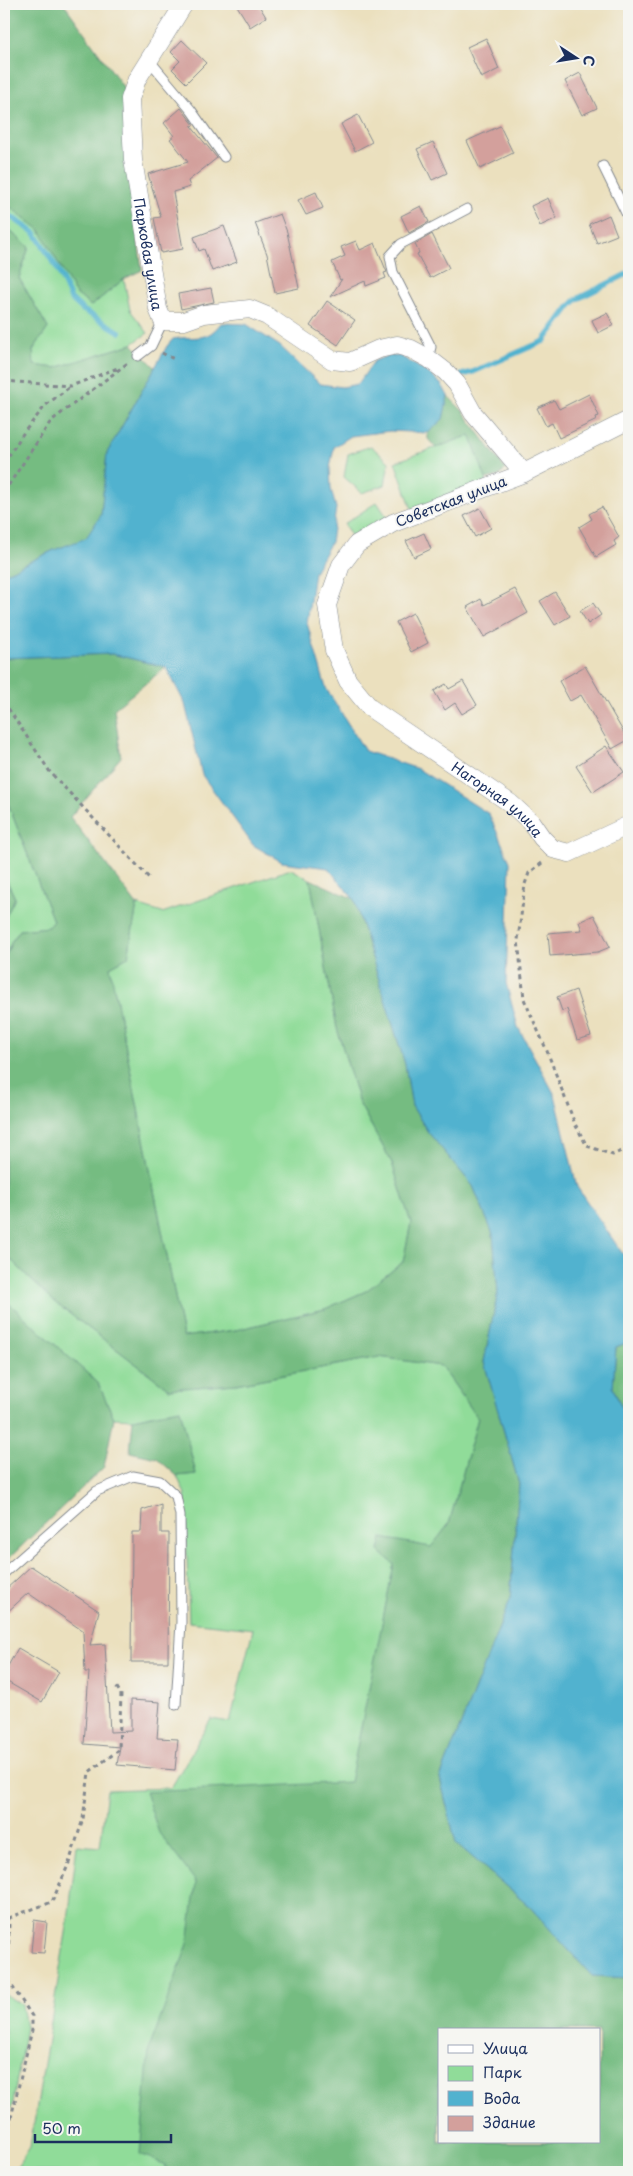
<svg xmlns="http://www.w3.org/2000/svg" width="633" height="2176" font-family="'Playpen Sans',sans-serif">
<rect width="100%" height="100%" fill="#f6f6f2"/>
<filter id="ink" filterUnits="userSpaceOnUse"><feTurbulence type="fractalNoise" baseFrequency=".02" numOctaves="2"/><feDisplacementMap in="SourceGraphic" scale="10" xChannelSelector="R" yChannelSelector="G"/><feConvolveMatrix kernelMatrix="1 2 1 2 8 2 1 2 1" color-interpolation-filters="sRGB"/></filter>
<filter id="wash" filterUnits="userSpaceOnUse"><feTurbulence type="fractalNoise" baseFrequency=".0096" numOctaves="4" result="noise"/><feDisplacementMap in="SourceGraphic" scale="20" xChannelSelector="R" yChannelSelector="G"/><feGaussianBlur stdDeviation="1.12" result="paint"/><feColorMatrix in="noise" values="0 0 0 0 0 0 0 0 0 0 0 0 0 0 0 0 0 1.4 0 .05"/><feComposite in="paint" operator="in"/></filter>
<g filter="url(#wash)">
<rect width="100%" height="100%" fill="#ebe0be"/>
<path fill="#90dc99" stroke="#56867c" d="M4 199 9 206 40 230 75 293 91 306 124 279 130 310 148 333 132 344 55 368 33 365V350L48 328 19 278 29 247 4 226Z
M471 435 487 482 412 509 395 462Z
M371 446 389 462 385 485 362 493 344 477 348 454Z
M377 502 387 517 353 539 344 524Z
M4 793 53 921 49 927 20 930 12 941 4 959V920L15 898 4 875Z
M291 869 310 879 337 1028 359 1103 392 1163 411 1223 403 1262 366 1291 325 1309 236 1330 183 1337 110 967 128 957 137 905 162 913Z
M4 1253 53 1301 169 1389 236 1384 379 1357 441 1366 478 1418 449 1524 431 1548 382 1538 379 1551 394 1564 351 1782 629 1640V2024L439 2030V2142H599L629 2172H14L30 2147 68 1921 77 1845 100 1847 107 1790 171 1788 211 1719 230 1722 253 1629 189 1622 185 1494 177 1476 196 1474 180 1409 133 1419 114 1418 98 1383 4 1299Z
M4 1994 22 2005 26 2027 13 2103 4 2124Z"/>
<path fill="#74bc81" stroke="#487670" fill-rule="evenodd" d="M4 4H64L124 88 127 161 142 270 124 279 91 306 75 293 40 230 9 206 4 199Z
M4 226 29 247 19 278 48 328 33 350 34 365 55 368 132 344 155 367 107 453 101 515 86 539 54 550 4 574Z
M448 396 463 411 505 469 499 476 486 479 470 435 436 448 428 439V433L443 419Z
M112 654 166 667 114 709 121 757 70 817 137 905 128 957 110 967 183 1337 236 1330 325 1309 366 1291 403 1262 411 1223 392 1163 359 1103 337 1028 310 879 354 899 405 1064 412 1106 428 1132 473 1186 493 1234 498 1292 484 1362 519 1484 510 1600 440 1778 456 1843 530 1907 592 1976 629 1978V2172H165L166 2165 140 2154 149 2049 188 1944 196 1882 159 1833 145 1792 350 1782 394 1564 379 1551 382 1538 431 1547 449 1524 478 1418 441 1366 379 1357 236 1384 169 1389 53 1301 4 1253V959L12 941 20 930 48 927 53 921 4 793V658ZM439 2030H599V2142H439Z
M4 875 15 898 4 920Z
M4 1299 98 1383 114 1418 104 1467 4 1563Z
M629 1342V1424L613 1388 616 1347Z
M180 1409 196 1474 177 1476 157 1458 130 1452 133 1419Z"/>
<path fill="#51b2cf" stroke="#367096" d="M221 323 246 324 280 346 320 384 342 387 358 384 374 361 387 356H400L427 372 442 385 448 396 443 419 428 433 390 431 351 436 334 447 330 468 331 489 336 508 331 542 314 572 307 623 326 688 365 751 418 769 489 814 510 862 506 983 518 1027 555 1095 577 1187 629 1263V1342L616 1347 613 1388 629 1424V1978L592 1976 530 1907 456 1843 440 1778 510 1600 519 1484 484 1362 498 1292 493 1234 473 1186 428 1132 412 1106 405 1064 354 899 328 868 282 862 253 845 202 775 185 704 166 667 112 654 4 658V574L54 550 86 538 101 515 107 453 167 346 173 339C196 335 206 343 221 323Z"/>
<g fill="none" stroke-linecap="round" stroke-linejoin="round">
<path stroke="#51b2cf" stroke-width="5.5" d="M4 212 35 233 58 270 71 299 83 310 120 332
M462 375 473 372 544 341 570 306 577 299 629 273"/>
</g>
<g id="blocks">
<path fill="#d3a09c" d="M236 4H258L266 17 250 27Z
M486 38 499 69 481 78 467 47Z
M182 40 206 63 186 83 172 69 180 61 171 52Z
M580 73 597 108 582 115 565 81Z
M181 108 194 125 191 126 217 158 188 181 190 187 173 192 183 249 161 253 154 218 161 217 148 174 188 162 170 139 174 136 164 123Z
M358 115 372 142 355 151 341 124Z
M500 126 513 153 480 169 467 141Z
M433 142 447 173 432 180 417 149Z
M316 192 323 208 306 215 298 200Z
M548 198 557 218 540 226 531 206Z
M421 206 429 222 409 233 401 216Z
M280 214 287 232 299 288 275 293 267 254 255 223Z
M609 215 617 235 597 243 589 224Z
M224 226 237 262 212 271 204 249 199 251 194 237Z
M432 234 449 268 430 278 417 254 419 253 415 244Z
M356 241 360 250 375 243 386 270 387 272 384 273 386 278 366 286 365 281 330 297 342 279 340 280 332 262 345 256 341 247Z
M211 288 214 302 181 309 178 294Z
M327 301 355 320 338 345 310 326Z
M607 313 614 325 598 333 592 320Z
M589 394 599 416 596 417 597 420 559 438 552 423 546 426 537 408 554 400 559 409Z
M602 507 619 537 614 541 616 545 596 557 579 527 592 519 589 514Z
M480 508 491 528 475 537 464 516Z
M424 533 431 549 414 557 406 541Z
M515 589 528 613 484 637 467 607 481 599 484 605Z
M555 592 570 616 555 625 540 601Z
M593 603 601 615 588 624 580 611Z
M413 613 428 643 411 652 396 622Z
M585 666 628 740 612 749 581 695 570 701 559 681Z
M463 681 477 705 462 714 455 703 445 710 434 691 446 684 449 689Z
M606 746 624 772 593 792 576 766Z
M594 915 610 947 598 952 550 956 548 933 582 930 579 922Z
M576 990 591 1036 577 1040 567 1009 562 1011 557 997Z
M161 1504V1533H169L168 1662H131L132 1532H141L142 1510Z
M31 1566 99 1611 90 1645 105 1644 110 1732 131 1731V1700L160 1702 157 1738 178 1739 175 1770 117 1765 120 1747 84 1744 89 1672H85L83 1631 28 1593 4 1615V1591Z
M18 1648 59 1672 42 1702 4 1680V1673Z
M34 1920 47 1922 44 1953 31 1952Z"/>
</g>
</g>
<g filter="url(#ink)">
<use href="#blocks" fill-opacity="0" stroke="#83888e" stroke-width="1"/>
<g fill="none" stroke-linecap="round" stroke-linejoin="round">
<g stroke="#83888e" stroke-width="11">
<path id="lane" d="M149 60 191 110 224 157
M603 166 629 219
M138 356 151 346 163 321
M428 358 431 347 393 272 390 256 401 244 467 209
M4 1573 97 1491 133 1476 160 1481 176 1496 180 1515 181 1622 176 1705"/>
</g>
<g stroke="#83888e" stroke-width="19">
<g id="street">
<path id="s1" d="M184 4 137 79 130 99 133 160 158 309 163 321H184L204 314 250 309 267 316 332 360 350 362 379 349 397 345 411 349 428 358 446 372 457 384 473 413 524 473"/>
<path id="s2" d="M629 420 524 473 393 523 357 544 341 565 327 605 334 650 348 681 370 708 510 803 531 822 542 838 553 849 569 853 629 825"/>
</g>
</g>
<path stroke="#83888e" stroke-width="3" stroke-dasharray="4 4" stroke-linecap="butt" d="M162 353 176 360
M4 381 71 386 120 367
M4 463 24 432 46 405 71 386
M4 492 51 421 129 362
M4 702 50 772 150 879
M542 863 529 873 525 884 518 940 524 999 547 1051 575 1124 587 1146 613 1155 629 1147
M4 1909 9 1922 8 1980 32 2016V2030L4 2147
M8 1918 52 1902 69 1863 83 1819 89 1772 119 1750 121 1694 116 1686"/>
<use href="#lane" stroke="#fff" stroke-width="9"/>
<use href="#street" stroke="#fff" stroke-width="18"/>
</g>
</g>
<g text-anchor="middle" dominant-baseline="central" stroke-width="4" stroke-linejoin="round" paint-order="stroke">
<g font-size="14" fill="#1b2f5e" stroke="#f6f6f2">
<text stroke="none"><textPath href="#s1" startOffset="266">Парковая улица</textPath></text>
<text transform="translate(451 501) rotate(-21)">Советская улица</text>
<text stroke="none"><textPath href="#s2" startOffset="640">Нагорная улица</textPath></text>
</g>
</g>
<rect width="633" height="2176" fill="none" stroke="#f6f6f2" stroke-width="20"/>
<rect x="438" y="2028" width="162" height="115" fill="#f6f6f2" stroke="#9ea6b7"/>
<rect x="448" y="2045" width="25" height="8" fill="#ffffff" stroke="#9ea6b7"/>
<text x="483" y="2054" font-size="15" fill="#1b2f5e">Улица</text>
<rect x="448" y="2066" width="25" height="15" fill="#90dc99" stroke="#9ea6b7"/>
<text x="483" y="2078" font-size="15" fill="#1b2f5e">Парк</text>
<rect x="448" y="2091" width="25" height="15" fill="#51b2cf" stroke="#9ea6b7"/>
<text x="483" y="2104" font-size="15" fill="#1b2f5e">Вода</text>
<rect x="448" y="2116" width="25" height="15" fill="#d3a09c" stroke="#9ea6b7"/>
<text x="483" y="2128" font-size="15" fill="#1b2f5e">Здание</text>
<g transform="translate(576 58) rotate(102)" stroke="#f6f6f2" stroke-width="4" paint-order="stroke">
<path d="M0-4L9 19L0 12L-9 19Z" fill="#1b2f5e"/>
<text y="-8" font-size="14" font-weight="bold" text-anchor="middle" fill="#1b2f5e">С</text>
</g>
<path d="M35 2134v8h136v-8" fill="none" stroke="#1b2f5e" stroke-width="2.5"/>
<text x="42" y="2134" font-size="15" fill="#1b2f5e" stroke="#f6f6f2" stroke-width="4" paint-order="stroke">50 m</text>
</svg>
